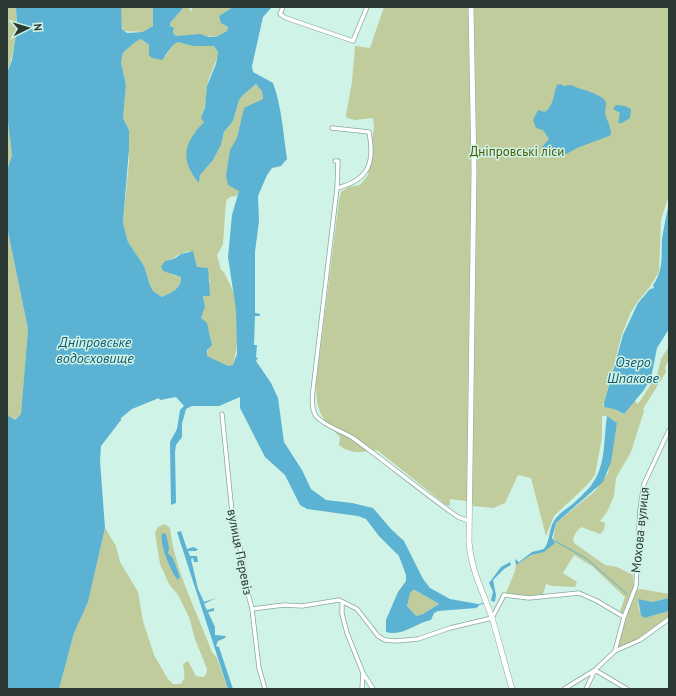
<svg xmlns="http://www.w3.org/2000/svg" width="676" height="696" font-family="'PT Sans',sans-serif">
<rect width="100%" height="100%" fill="#cff3e6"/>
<path fill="#c1cc9c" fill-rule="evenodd" d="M7 7H16C17 30 15 52 7 73Z
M121 7H153V26L144 32 124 31 121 24Z
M184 7H189L191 12 192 9 191 7H233L219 16 228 27 227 31 216 37 197 35 176 36 173 33 174 30 170 26V23Z
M384 7H669V195L661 220 659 272 649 288 638 301 631 312 622 334 603 406 614 409 623 414 634 400 638 404 657 375 661 359 669 346V360L665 367 666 372 643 409 644 411 631 452 616 478 614 496 607 512 600 521 605 523 604 530 600 534 581 527 576 532 573 539 574 543 605 565 617 567 633 575 634 587 622 614 620 612 625 597 592 566 574 555 563 573 577 582 575 587 553 586 546 584 543 594 529 596 506 593 515 571 516 565 531 555 547 550 553 540 556 523 595 491 608 473 617 423 607 416H602V437L595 475 587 485 554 516 546 536 531 478 518 475 505 503 493 508 473 506V502L450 499V506L446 505 377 450C364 452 350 455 339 445L340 437C322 419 316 412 316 385L339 200 341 192 349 187 360 185 368 175 374 126 373 118 355 120 347 118 346 115 352 82 355 46 370 48Z
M141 39 149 45V55L166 56 173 45 178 42 193 46H214L218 52C216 65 211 71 208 82 206 93 207 104 202 114L204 122 201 126 189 165 199 183 200 175 213 160 221 145 224 132 233 121 239 100 243 95 256 84 262 91 263 99 239 191 237 196 230 197 226 201 223 244 217 255 221 270 224 272C226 278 230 283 232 289 239 308 239 346 233 365L228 367 207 356C207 349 210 347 211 341 211 334 206 322 201 318L205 307 203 296H210L208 287 210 280 197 268 194 255 188 251 176 256 174 259H170V272L173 275 181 277C181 289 172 292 162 297L153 291 150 285 144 266 128 242 123 223 129 162V130L123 118 126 85 121 62 123 53 135 41Z
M7 114 12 155 7 171Z
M7 227 28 329 22 405 21 414 15 420 7 415Z
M165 524 170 528C174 569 198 614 212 652L217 658 228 689H59L74 633 88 601 105 528 116 546 120 562 138 592 143 621 154 655 168 679 173 684H180C187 679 184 672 183 664L188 661 196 676 203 677 206 675 207 669 195 639 189 617 178 595 169 584 160 564 155 533 158 527ZM168 541V553L173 558 180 577 175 576 167 559Z
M641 589 669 594V598L652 602 638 600 639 609 643 618 669 611V616L632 643 617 647 634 595 636 590Z
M413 590H415L439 604 423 614 416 616C406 611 403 598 413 590Z"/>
<path fill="#5bb2d3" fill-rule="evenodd" d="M16 7H121L122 29 127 33 143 32 153 26V7H184L170 23V26L174 28 173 33 176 36 200 34 209 37H216L227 31 228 27 221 23 219 16 233 7H272L263 17 252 66 253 72 273 83C282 108 283 132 287 159L281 166 272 168 267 175 258 196 259 221 255 252V313L260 314V316H255L254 345H257L256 357 258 358 256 361 271 383 278 398 284 442 302 470 311 489 326 500 352 503 373 508 391 529 404 541 423 579 430 588 450 599 478 604 479 606 476 608 438 611 434 613 431 620C416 623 402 637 386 632V620L398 592 406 581V575L399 556 379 536 366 519 358 516 307 509 300 505 285 475 265 457 240 408V397L219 406H192L186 409 182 424V437L176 445 175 452 176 503 171 505 170 442 177 429 180 410 184 406 176 397 160 400 159 398 132 409 121 418V420L101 446 100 461 105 528 88 602 74 633 59 689H7V415L15 420 21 414 28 329 7 227V171L12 155 7 114V73L12 60 17 28ZM141 39 149 45V55L152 58 162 60 173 45 178 42 193 46H214L218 52 216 64 207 86 205 107 201 118 204 122C184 143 179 159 199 183L200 175 213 160 221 145 224 132 233 121 239 100 243 95 256 84 262 91 263 99 244 108 237 138 230 150 226 176 228 185 239 191 232 215 228 257 236 310 237 354 233 365 228 366 207 356V350L212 345 207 323 201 318 205 307 203 296H210L208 268 197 267 193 251 181 254 174 259 165 261 161 267 163 271 181 277C181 289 172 292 162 297L153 291 150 285 144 266 128 242 123 223 129 149V130L123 118 126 85 121 62 123 53C128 48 135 41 141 39ZM413 590H415L439 604 423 614 416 616 407 606 410 593Z
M561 84 563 86 571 85C578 89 605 94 606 103 606 106 605 110 605 113 606 120 611 125 611 134L609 136 577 148 561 157 543 151 542 147 549 139 543 130 536 128 533 120 538 110 545 112C554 105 553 95 557 85Z
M616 105 625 106 631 109 630 118 622 123H618L620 113 613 109Z
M669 204V329L657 348 651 378 644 390 624 414 614 409 604 407V403L623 335 638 303 650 289 654 288 653 285C664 270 661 256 662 239 664 227 666 216 669 204Z
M607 416 617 423 611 462 603 482 556 523 552 538 555 543 544 552 531 555 516 565 515 559 519 562 532 552 544 549C551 540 548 528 556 518 560 513 565 510 570 506 577 501 584 493 590 487 607 465 603 442 607 416Z
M181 531 187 549 193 547 198 549 196 551H188L190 556H197L198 562H194L193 558 191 559 198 589 204 602 216 598 204 604 207 610 214 608V611L208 612 215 627V635L226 636 225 638 218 641 216 646 219 647 233 689H228L177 532Z
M162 533 166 534 169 548 168 553 173 558 180 577 178 580C171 573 159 543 162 533Z
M510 562 511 565 504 569 493 580 496 595 495 601 493 602 491 600 493 592 489 583 501 567Z
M669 598V611L644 618 641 615 638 599 652 602Z"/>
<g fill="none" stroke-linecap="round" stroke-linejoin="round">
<path stroke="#5bb2d3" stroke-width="1" d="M555 541 587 559 627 594
M478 605 484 603"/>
<g stroke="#87a99d" stroke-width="5">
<path id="street" d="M283 7 280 14 286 18 353 41 367 7
M332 128 369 132C375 163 369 180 337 188
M335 161H338L337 188 313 390C312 398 311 409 316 416 324 426 342 431 353 438 389 464 422 492 458 517L469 521
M222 414 232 512 242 557 247 589 252 609 259 668 265 689
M342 602V614L347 633 363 673 362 689
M252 609 284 605 302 606 339 600 357 609 378 636 385 640 396 641 418 639 450 628 492 618 504 595 529 598 579 593 597 601 624 617
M615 651 624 617 636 586 640 509 644 484 669 430
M363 673 373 689
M564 689 595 670 615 651 640 640 669 619
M586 689 595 670 627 689"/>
</g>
<g stroke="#87a99d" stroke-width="6">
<path id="secondary" d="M471 7 474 170 469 542C471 571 483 591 492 618 499 641 505 665 512 689"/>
</g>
<use href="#street" stroke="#fff" stroke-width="3.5"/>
<use href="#secondary" stroke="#fff" stroke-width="5"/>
</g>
<g text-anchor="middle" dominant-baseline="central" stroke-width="3" stroke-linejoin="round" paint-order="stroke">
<g font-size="13" fill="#4f5b07" stroke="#cff3e6">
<text x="517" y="151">Дніпровські ліси</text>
</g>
<g font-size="13" fill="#2b3935" stroke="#cff3e6">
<text transform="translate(640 530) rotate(-84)">Мохова вулиця</text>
<text transform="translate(240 552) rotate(79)">вулиця Перевіз</text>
</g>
<g font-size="14" font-style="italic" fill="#145a72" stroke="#cff3e6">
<text x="95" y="342">Дніпровське<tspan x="95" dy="16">водосховище</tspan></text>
<text x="633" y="362">Озеро<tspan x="633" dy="16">Шпакове</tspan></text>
</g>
</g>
<rect width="676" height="696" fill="none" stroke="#2b3935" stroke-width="16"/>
<g transform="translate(28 28) rotate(85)" stroke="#cff3e6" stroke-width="3" paint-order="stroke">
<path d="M0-3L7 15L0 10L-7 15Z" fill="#2b3935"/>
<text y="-6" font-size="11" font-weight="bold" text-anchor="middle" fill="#2b3935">N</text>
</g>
</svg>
